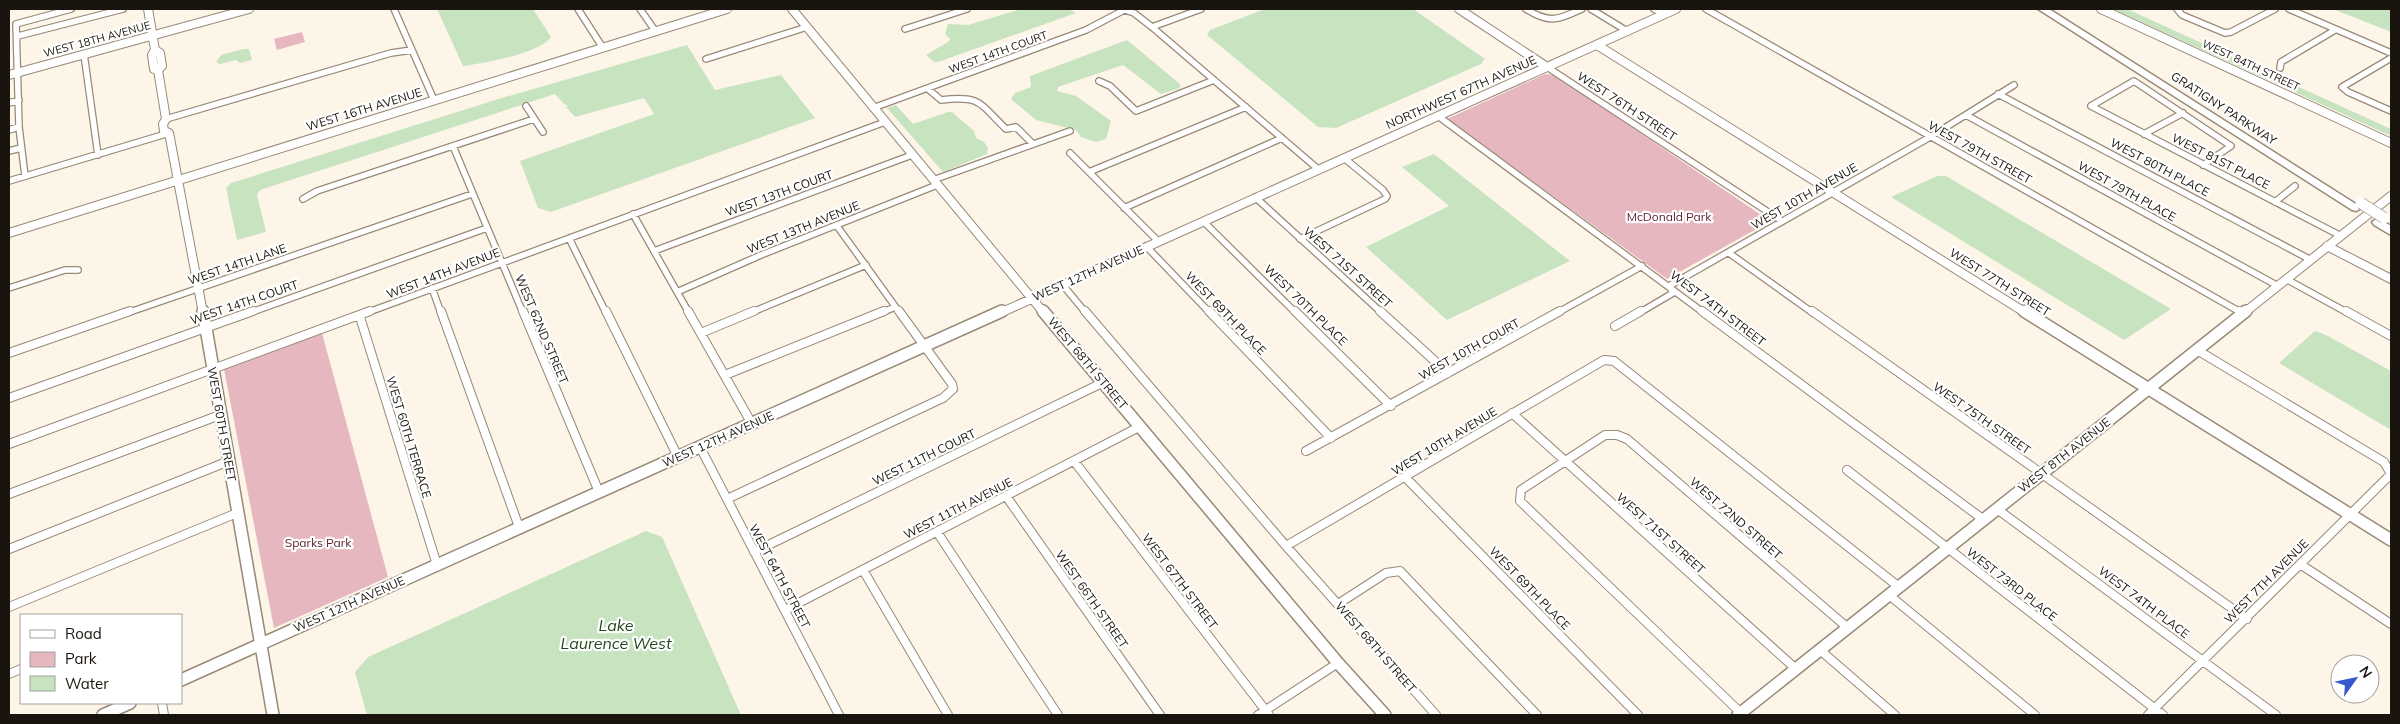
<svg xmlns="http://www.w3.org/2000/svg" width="2400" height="724" font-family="Mulish,sans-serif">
<rect width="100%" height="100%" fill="#fef5e9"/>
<path fill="#e6b7bf" d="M302 32 305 42 277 50 274 39Z
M1545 74 1555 75 1767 219V223L1667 279 1447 119Z
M322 333 388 577 274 628 224 369Z"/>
<path fill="#c7e3c0" d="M437 9H533L551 37C541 53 482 64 463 66Z
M1021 9H1069L1076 13 938 62H934L926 55 948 42 950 39 945 34 948 24 968 25Z
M1265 9H1413L1485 59 1481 64 1336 128 1318 127 1207 35 1210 30Z
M2113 9H2127L2391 129V136Z
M2333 9H2391V32Z
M1127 40 1180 84V88L1161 94 1123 65 1058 87 1057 91 1076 96 1111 121 1106 139 1096 142 1081 137 1076 130 1036 120 1011 99 1015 93 1031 87 1030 76Z
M687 45 715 90 781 75 815 118 551 212 538 208 520 161 654 114 644 98 575 117 566 107 568 106 564 104 555 94 260 190 257 195 266 232 237 240 226 188 231 183 505 97Z
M243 49H249L252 60 240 63 236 60 220 64 216 62 221 55Z
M896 105 913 124 948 112H952L974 131 976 138 984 142 988 148 987 154 943 172 887 108Z
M1434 154 1570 261 1447 320 1366 247 1449 206 1402 167Z
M1937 176H1946L2171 309 2124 340 1891 197Z
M2315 331 2326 335 2391 371V430L2279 363Z
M646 531 662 537 741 715H367L355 672 368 657Z"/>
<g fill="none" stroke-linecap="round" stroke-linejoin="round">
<g stroke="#988978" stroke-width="8">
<path id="street-far1" d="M394 9 434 100
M578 9 603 48
M640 9 656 32
M1122 9 1134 13 1152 27 1318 169
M1526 9C1550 24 1557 20 1582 9
M1591 9 1627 31
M1654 9 1664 14
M1706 9 2242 313
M2177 9 2182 15 2225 33 2231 32 2275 9
M2289 9 2391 53
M1152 27 1201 9
M905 29 967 9
M18 36 123 9
M84 54 98 155
M2391 58 2342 87 2348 92 2391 111
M706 59 807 27
M1547 67 1782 221
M2280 68 2281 62 2335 30
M1099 81 1110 86 1136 111 1214 80
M928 89 941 100C981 95 979 103 1006 129L1016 127 1033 144
M1998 94 2311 260
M9 103 19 100
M526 106 543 132
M2091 106 2341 236
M2091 106 2134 81 2231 146 2203 165
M873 108 1086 30 1126 9
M1966 115 2278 286
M1438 116 1704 313
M166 119 391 53 412 50
M9 130 19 127
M2144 134 2183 113
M453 146 523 313
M9 151 21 148
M1070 153 1158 241
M1089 172 1246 107
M25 176 19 127 16 24 71 9
M933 180 1070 131
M9 181 169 133
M1255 197 1382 313
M303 199 317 191 534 119
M2275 202 2295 186
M1124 208 1282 138
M633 214 689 313
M1203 221 1296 313
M837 226 900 313
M569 238 606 313
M1300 239 1385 199 1387 196 1383 190 1344 158
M1146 246 1210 313
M654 251 912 155
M1729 253 1813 313
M2286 279 2348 313
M1062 284 1086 313
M9 288 65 270H78
M432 288 441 313
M677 292 761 255 937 185
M127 313 472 194
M249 313 487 228
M366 313 885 122
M750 313 866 265
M881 313 895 307
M1557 313 1642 266
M1639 313 1673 293 1669 286 1930 137 2014 85"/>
</g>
<g stroke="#988978" stroke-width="10">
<path id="street" d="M441 311 519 527
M523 311 599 492
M606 311 678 457
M688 311 752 424
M1085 311 1286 546 1436 715
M1209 311 1331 438
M1295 311 1391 406
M1380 311 1448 373
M1702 311 1984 520
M1812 311 2247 619
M2240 311 2243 313
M2346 311 2391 336
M360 317 437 565
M1615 326 1641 311
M701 333 754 311
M9 353 130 311
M725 375 884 311
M9 398 253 311
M1512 413 1796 669
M9 444 370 311
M700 447 839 715
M1306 451 1560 311
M1074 461 1269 715
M1847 470 2163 715
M1405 477 1638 715
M9 494 220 415
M1006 496 1160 715
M727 499 943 398 953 389 952 384 899 311
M1997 509 2276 715
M937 532 1058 715
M1286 546 1604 360 1614 361 1899 587
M9 549 229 461
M754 552 1104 382
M2300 564 2391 624
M863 570 948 715
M1889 595 2035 715
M1338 604 1386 573 1400 571 1537 715
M9 607 237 513
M785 610 1141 426
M1820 650 1895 715
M9 674 21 669
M162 703 164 715
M1741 713 1520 501 1521 490 1605 435H1617L1627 439 1848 628
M1258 715 1338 663
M2148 715 2391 474 2384 462 2197 350"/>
</g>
<g stroke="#988978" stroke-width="10">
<path id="secondary-far1" d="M148 9 155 50 152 55 154 69 158 70
M792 9 1044 313
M1459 9 1547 67
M2101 9 2391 143
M1597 45 2026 313
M155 50 160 53 162 66 158 70 166 119 163 124 164 131 169 133 203 313
M9 75 249 9
M9 233 727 9
M2327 246 2391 279
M1000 313 1676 9
M2244 313 2391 196"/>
</g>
<g stroke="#988978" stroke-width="14">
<path id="secondary" d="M203 311 273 715
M1043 311 1338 663 1385 715
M2024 311 2391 540
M181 680 1002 311
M103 715 130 703
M1738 715 2246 311"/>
</g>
<g stroke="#988978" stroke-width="3">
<path id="highway" d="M2038 9H2049L2362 208 2356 211 2352 210Z
M2378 218 2391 226V235L2374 225 2372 222Z"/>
</g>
<use href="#street-far1" stroke="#fff" stroke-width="5.5"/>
<use href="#street" stroke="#fff" stroke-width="8"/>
<use href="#secondary-far1" stroke="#fff" stroke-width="8"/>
<use href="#secondary" stroke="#fff" stroke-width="11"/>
<use href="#highway" fill="#fff" fill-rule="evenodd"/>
<g stroke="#988978" stroke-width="12" stroke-linecap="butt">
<path id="highway-bridge" d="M2361 203 2384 218"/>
</g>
<use href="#highway-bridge" stroke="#fff" stroke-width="11"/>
</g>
<g text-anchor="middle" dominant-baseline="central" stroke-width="4.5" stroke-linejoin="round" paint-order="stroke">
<g font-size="11" fill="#19140d" stroke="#fff">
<text transform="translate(97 39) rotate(-15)">WEST 18TH AVENUE</text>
<text transform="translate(998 52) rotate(-20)">WEST 14TH COURT</text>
<text transform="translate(2251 65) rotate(25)">WEST 84TH STREET</text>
</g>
<g font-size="12" fill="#19140d" stroke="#fff">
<text transform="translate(1461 92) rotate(-24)">NORTHWEST 67TH AVENUE</text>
<text transform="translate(1627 106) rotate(33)">WEST 76TH STREET</text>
<text transform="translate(2224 108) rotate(33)">GRATIGNY PARKWAY</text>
<text transform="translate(364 109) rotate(-17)">WEST 16TH AVENUE</text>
<text transform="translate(1980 152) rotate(29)">WEST 79TH STREET</text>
<text transform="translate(2221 161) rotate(27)">WEST 81ST PLACE</text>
<text transform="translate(2160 167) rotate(28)">WEST 80TH PLACE</text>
<text transform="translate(2127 191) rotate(29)">WEST 79TH PLACE</text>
<text transform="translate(779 193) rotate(-20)">WEST 13TH COURT</text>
<text transform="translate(1804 196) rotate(-30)">WEST 10TH AVENUE</text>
<text transform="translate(803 227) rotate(-22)">WEST 13TH AVENUE</text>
<text transform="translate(237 264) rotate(-19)">WEST 14TH LANE</text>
<text transform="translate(1348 267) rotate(42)">WEST 71ST STREET</text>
<text transform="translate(443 273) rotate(-21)">WEST 14TH AVENUE</text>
<text transform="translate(1088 273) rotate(-24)">WEST 12TH AVENUE</text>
<text transform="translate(2000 282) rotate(32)">WEST 77TH STREET</text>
<text transform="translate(244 302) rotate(-19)">WEST 14TH COURT</text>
<text transform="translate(1306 305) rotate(44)">WEST 70TH PLACE</text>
<text transform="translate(1718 308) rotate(37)">WEST 74TH STREET</text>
<text transform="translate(1226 313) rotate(46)">WEST 69TH PLACE</text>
<text transform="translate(542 329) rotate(67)">WEST 62ND STREET</text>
<text transform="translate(1469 349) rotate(-29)">WEST 10TH COURT</text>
<text transform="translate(1088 363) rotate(50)">WEST 68TH STREET</text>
<text transform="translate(1982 418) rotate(35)">WEST 75TH STREET</text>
<text transform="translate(222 424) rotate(80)">WEST 60TH STREET</text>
<text transform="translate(409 437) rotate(73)">WEST 60TH TERRACE</text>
<text transform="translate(718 439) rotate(-24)">WEST 12TH AVENUE</text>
<text transform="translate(1444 441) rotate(-31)">WEST 10TH AVENUE</text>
<text transform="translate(2064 455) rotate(-38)">WEST 8TH AVENUE</text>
<text transform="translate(924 457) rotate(-26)">WEST 11TH COURT</text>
<text transform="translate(958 508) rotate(-27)">WEST 11TH AVENUE</text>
<text transform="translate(1736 518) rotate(41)">WEST 72ND STREET</text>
<text transform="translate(1661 533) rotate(42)">WEST 71ST STREET</text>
<text transform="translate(780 576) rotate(62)">WEST 64TH STREET</text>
<text transform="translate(1180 581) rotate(53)">WEST 67TH STREET</text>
<text transform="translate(2266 581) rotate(-45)">WEST 7TH AVENUE</text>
<text transform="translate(2012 584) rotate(38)">WEST 73RD PLACE</text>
<text transform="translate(1530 588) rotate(46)">WEST 69TH PLACE</text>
<text transform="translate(1092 599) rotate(55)">WEST 66TH STREET</text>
<text transform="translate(2144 602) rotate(37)">WEST 74TH PLACE</text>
<text transform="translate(349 604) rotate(-24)">WEST 12TH AVENUE</text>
<text transform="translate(1376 647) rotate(49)">WEST 68TH STREET</text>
</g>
<g font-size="12" fill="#5d2332" stroke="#fff">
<text x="1669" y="216">McDonald Park</text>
<text x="318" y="542">Sparks Park</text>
</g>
<g font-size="16" font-style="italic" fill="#24481a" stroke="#fff">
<text x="616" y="625">Lake<tspan x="616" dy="18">Laurence West</tspan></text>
</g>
</g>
<rect width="2400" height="724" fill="none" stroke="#19140d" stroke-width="20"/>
<rect x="20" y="614" width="162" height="90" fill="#ffffff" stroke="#a3a19e"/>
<rect x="30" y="630" width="25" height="8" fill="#ffffff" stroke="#a3a19e"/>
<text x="65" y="639" font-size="15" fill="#19140d">Road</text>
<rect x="30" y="652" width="25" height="15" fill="#e6b7bf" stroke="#a3a19e"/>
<text x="65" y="664" font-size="15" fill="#19140d">Park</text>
<rect x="30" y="676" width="25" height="15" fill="#c7e3c0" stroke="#a3a19e"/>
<text x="65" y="689" font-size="15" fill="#19140d">Water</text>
<g transform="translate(2355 679) rotate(57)"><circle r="24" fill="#ffffff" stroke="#a3a19e"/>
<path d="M0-4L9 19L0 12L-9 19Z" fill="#375acb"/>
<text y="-8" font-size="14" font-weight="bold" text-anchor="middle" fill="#19140d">N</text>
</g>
</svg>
